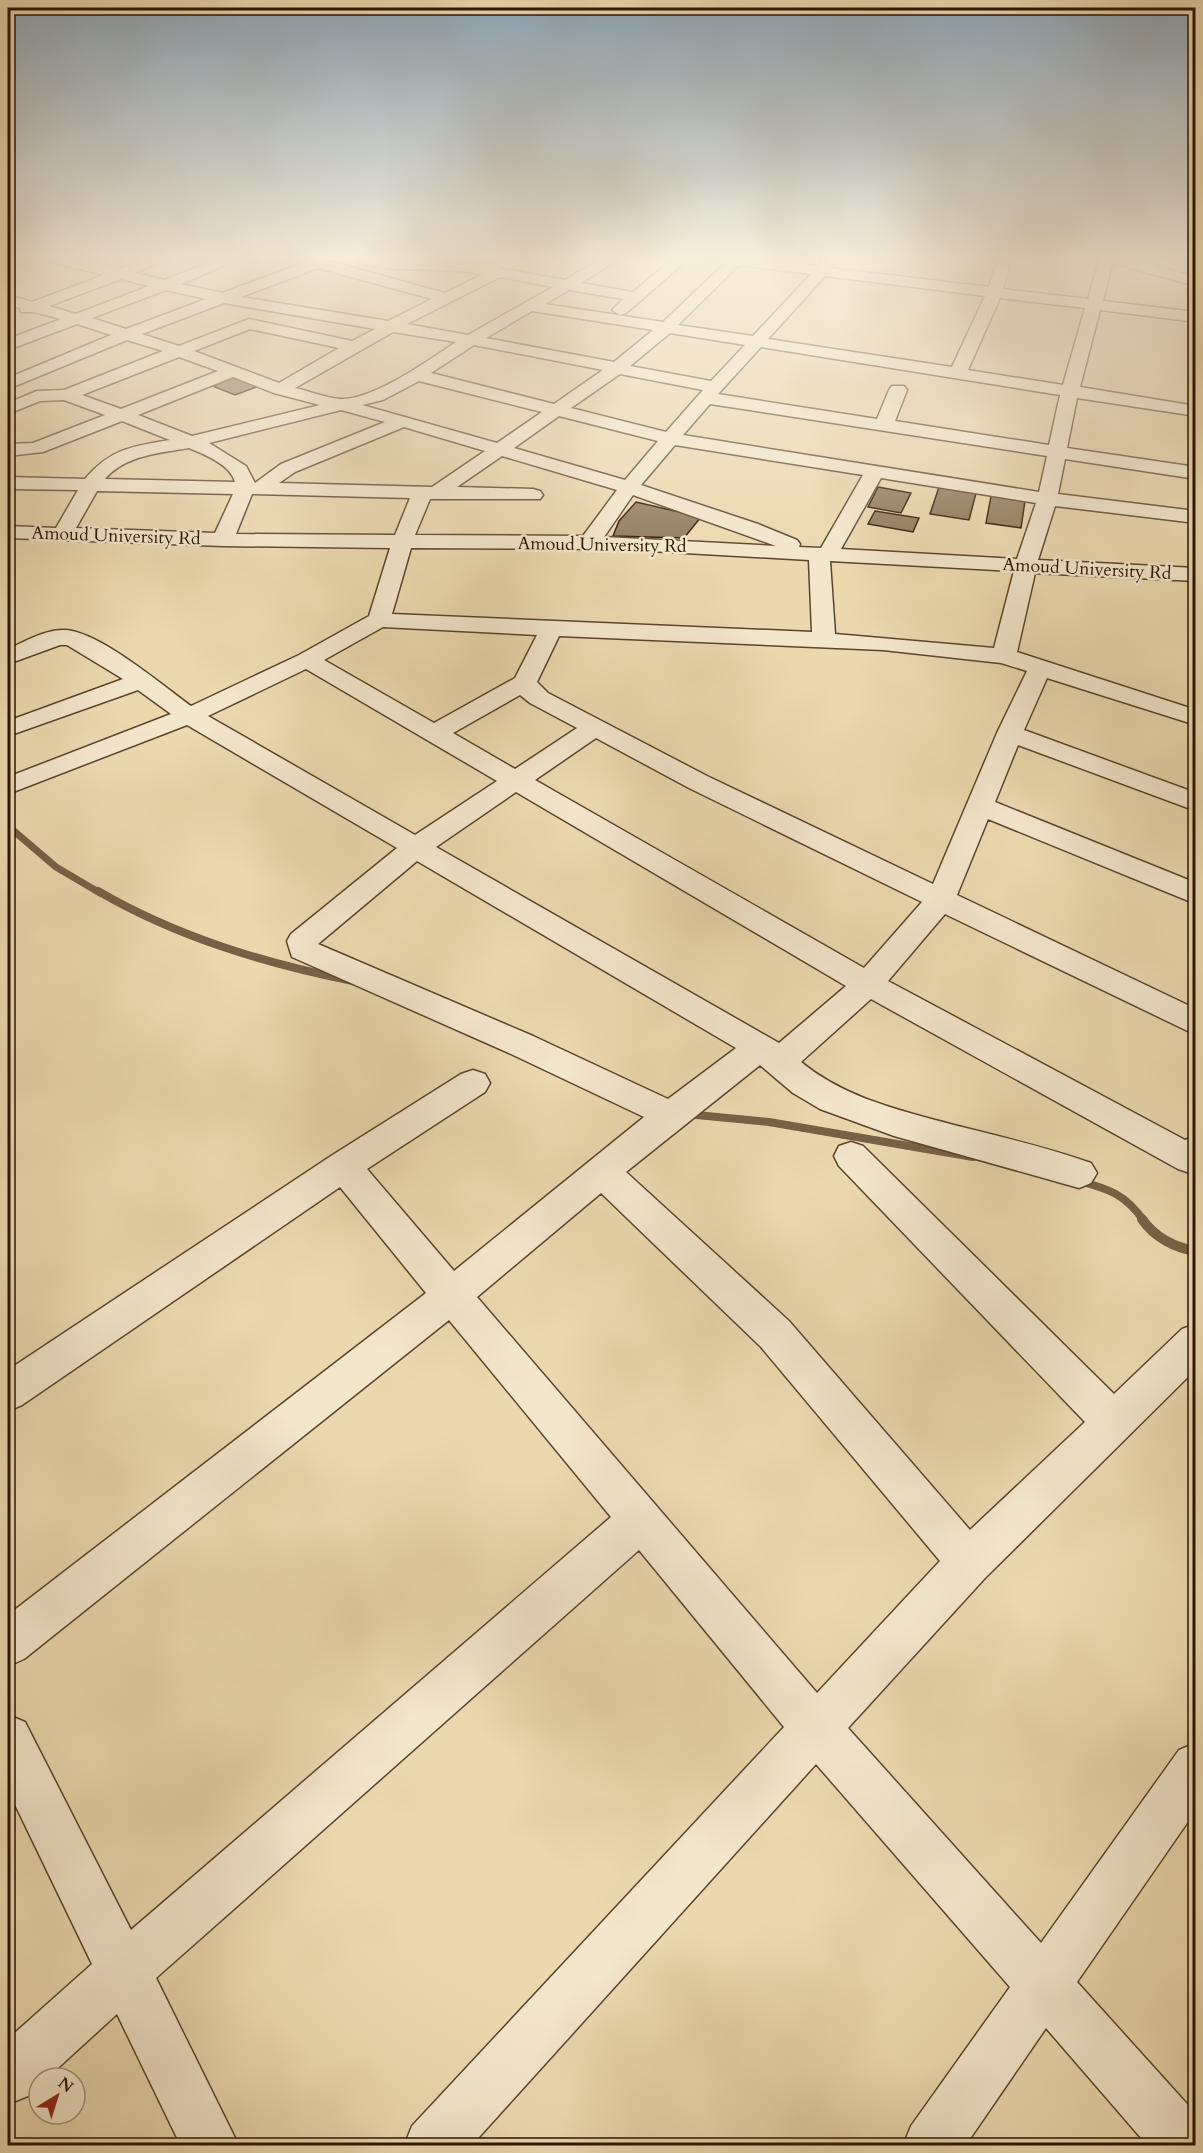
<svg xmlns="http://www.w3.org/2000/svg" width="1203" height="2153" font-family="Cardo,serif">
<rect width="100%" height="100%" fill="#ebd8af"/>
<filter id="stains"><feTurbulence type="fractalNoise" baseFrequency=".00333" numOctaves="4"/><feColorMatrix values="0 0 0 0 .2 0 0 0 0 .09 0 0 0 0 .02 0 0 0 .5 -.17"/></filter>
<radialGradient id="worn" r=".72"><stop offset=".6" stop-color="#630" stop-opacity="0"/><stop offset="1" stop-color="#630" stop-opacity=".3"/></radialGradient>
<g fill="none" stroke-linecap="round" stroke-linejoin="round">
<path stroke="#776146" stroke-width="7" d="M8 826 56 867 100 893"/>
<path stroke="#776146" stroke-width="8" d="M98 891C177 937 264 963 353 981
M686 1114 769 1122 973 1157
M1079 1181C1109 1189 1125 1194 1144 1221"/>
<path stroke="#776146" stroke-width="10" d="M1142 1219C1154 1237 1175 1248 1196 1251"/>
</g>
<path fill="#8f7a5b" stroke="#2b1401" stroke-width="1.5" d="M234 376 259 386 235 395 210 385Z
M878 487 911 493 901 513 868 507Z
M939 487 976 493 969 520 930 514Z
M991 496 1025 501 1021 528 986 523Z
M636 502 701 517 684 538 613 536 619 521Z
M875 511 919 518 913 532 868 524Z"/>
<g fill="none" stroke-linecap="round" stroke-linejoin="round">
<g stroke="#5b452c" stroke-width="3">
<path id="minor" d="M15 258H36L8 270V261Z
M46 258H73L119 269 149 258H170L135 273 164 280 221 258H242L181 284 222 293 303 263 293 258H318L445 293 483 274C443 266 401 274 362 264L360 261 362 258C401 258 441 261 480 265 487 265 491 261 498 263L499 268 565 280 602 258H620L581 283 633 292 674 258H690L626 313 620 315 612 310 623 299 569 290 545 304 663 322 724 264 709 261 707 258H753L818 266 823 258H837L831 268 989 287 997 260 1017 258 1009 265 1003 289 1088 299 1098 264 1097 258H1127L1196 277V286L1112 263 1103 301 1196 312V322L1100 310 1080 387 1196 406V416L1077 398 1067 448 1196 467V479L1065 459 1058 494 1196 511V523L1055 506 1038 560 1196 568V581L1035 573 1017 652 1196 710V725L1047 678 1024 730 1196 793V811L1018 745 995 802 1196 883V904L988 819 957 895 1196 1009V1035L945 914 888 981 1185 1140 1196 1136V1171L1190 1173 1178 1169 871 999 801 1062C840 1094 887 1107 935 1120 987 1134 1041 1145 1091 1163L1097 1173 1091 1183 1079 1188 894 1136 820 1109 793 1093 760 1065 626 1172 789 1321 970 1530 1085 1422 839 1166 834 1156 839 1146 851 1142 863 1146 1114 1394 1182 1329 1196 1324V1369L985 1578 848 1728 1041 1943 1179 1750 1196 1743V1810L1077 1982 1196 2114V2146H1148L1046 2028 965 2146H903L911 2126 1010 1987 816 1764 471 2146H404L412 2126 784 1727 639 1550 156 1978 239 2146H181L117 2014 47 2078H39V2085L28 2096 8 2104V2039L92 1964 8 1790V1715L25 1722 131 1930 611 1517 449 1320 24 1659 8 1666V1615L426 1293 340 1187 22 1405 8 1411V1370L331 1156 461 1074 473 1070 485 1074 490 1083 485 1092 367 1169 454 1271 644 1117 511 1054 292 957 287 941 291 934 397 848 187 725 8 794V777L171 714 138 690 8 736V721L123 679 67 645H60L8 664V649C24 642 46 629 65 630 100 632 162 685 191 706L299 655 369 616 390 548 223 546 8 538V526L56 528 78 490 8 489V477L85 479C110 449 133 446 170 440L122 421 43 452 8 456V444L33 443 105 415 64 400 40 401 8 414V403L37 391 64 390 163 351 127 340 8 389V378L111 335 77 324 8 350V339L61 319 34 312H21L20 308 8 305V295L32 302 104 275 48 261ZM739 265 811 274 753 336 678 325ZM318 268 432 299 388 321 241 297ZM825 276 985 296 952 367 768 339ZM500 277 553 287 468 335 407 324ZM121 279 149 286 76 314 49 306ZM166 290 206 299 126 329 92 318ZM1000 298 1085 308 1063 385 968 370ZM224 303 375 329 352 341 249 319 179 346 142 334ZM532 311 653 330 614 362 486 338ZM250 329 339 348 279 383 194 351ZM393 332 456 342C429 360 372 401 340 399 326 398 309 391 295 388ZM670 333 745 345 711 381 630 366ZM474 345 603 370 554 404 431 373ZM761 347 1060 395 1049 445 895 421 907 390 904 386H892L889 390 877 419 718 394ZM179 357 218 371 121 409 82 395ZM620 374 703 390 666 432 571 408ZM233 377 274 393 320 405 192 436 138 415ZM419 381 542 412 497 443 362 405 383 400ZM710 404 1047 456 1039 492 683 435ZM341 410 385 422 281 464 255 483 246 466 209 443ZM559 416 658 441 625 480 514 448ZM404 427 485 451 432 487 279 483 295 472ZM675 445 863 475 821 548 799 547 800 544 797 540 758 524 641 485ZM189 448C204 454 231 465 235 482L105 479C125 455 160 453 189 448ZM502 456 617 490 583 536 415 535 430 499H540L543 495 540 491 533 489 457 487ZM881 478 1036 503 1017 559 841 549ZM97 491 233 494 215 533 76 528ZM252 494 410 498 395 535 236 534ZM633 495 776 546 604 537ZM411 548 614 549 809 560 812 632 392 614ZM830 561 1014 571 994 648 835 634ZM383 627 537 635 515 678 434 723 324 660ZM559 636 883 650 1001 663 1027 671 997 733 933 884 707 776 548 693 537 682ZM306 669 497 781 415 835 208 716ZM520 695 530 703 577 728 515 769 453 733ZM596 738 689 788 922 902 864 968 535 780ZM516 792 846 986 779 1043 436 847ZM417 861 736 1048 668 1099 533 1036 318 944ZM601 1193 761 1347 940 1561 817 1693 477 1297Z"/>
</g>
<use href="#minor" fill="#f2e6cb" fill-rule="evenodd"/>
</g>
<linearGradient id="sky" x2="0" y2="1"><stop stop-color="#8fa8ba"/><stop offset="0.46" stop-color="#f6eddb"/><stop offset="1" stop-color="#f6eddb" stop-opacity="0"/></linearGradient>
<rect width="1203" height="560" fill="url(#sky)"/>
<g text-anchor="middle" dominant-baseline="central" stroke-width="5" stroke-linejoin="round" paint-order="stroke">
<g font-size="18" fill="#2b1401" stroke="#f2e6cb">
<text transform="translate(116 536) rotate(2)">Amoud University Rd</text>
<text transform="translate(602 545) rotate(1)">Amoud University Rd</text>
<text transform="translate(1087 569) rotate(3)">Amoud University Rd</text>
</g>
</g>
<rect width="1203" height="2153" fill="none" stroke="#ebd8af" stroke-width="30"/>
<rect x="9" y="9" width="1185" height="2135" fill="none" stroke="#2b1401" stroke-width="3"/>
<rect x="15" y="15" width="1173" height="2123" fill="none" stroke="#2b1401" stroke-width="1.5"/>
<g transform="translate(57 2096) rotate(38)"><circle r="28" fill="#f2e6cb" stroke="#a2927a" stroke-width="1.5"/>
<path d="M0-4.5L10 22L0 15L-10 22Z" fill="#8f2418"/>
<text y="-9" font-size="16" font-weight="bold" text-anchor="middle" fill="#2b1401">N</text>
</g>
<rect width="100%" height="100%" filter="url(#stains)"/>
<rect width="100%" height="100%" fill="url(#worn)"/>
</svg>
